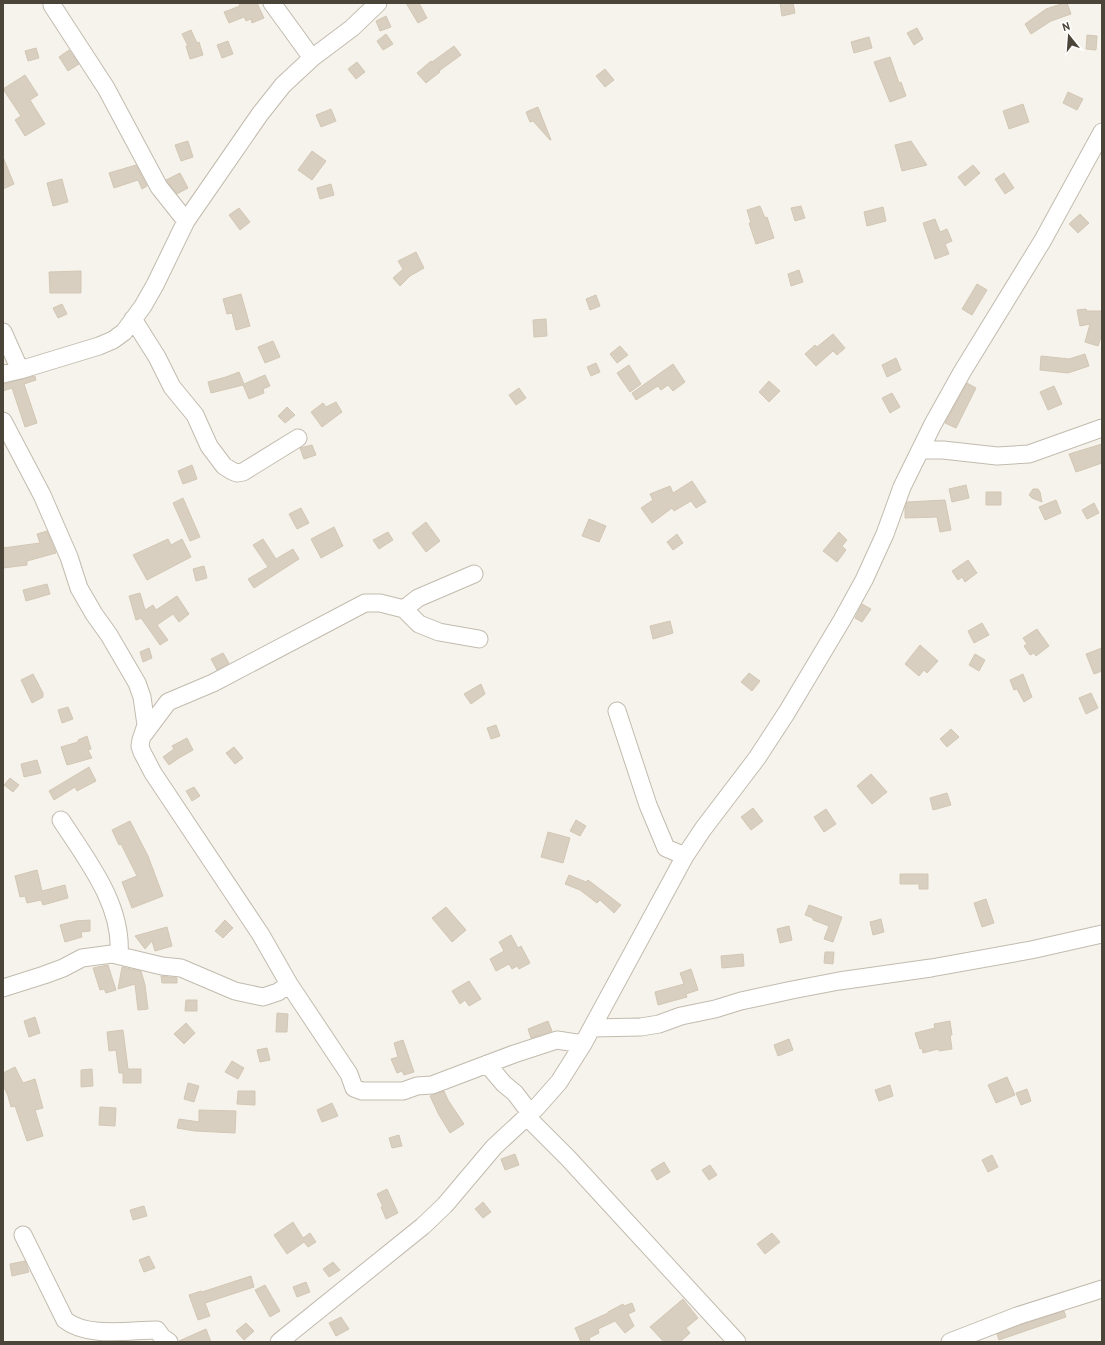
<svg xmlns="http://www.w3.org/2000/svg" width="1105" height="1345" font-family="'PT Sans',sans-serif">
<rect width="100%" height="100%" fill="#f6f3ec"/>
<path fill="#d8cfc1" stroke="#d3c7b4" d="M239 3H257L264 18 252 23 251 19 246 21 244 17 229 23 224 12 240 6Z
M406 3H419L427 18 418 23Z
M780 3H793L795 13 782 16Z
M1064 3H1067L1071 14 1051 21 1031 34 1025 24 1046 9Z
M386 16 391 27 380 31 376 21Z
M917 28 923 39 914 45 907 33Z
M191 30 197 43 199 42 203 55 190 59 186 46H188L182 34Z
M386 34 393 44 383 50 377 41Z
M1087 35 1097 36 1096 50 1086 49Z
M869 37 872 48 854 53 851 42Z
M228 41 233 54 222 58 217 45Z
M454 46 461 55 439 71 440 72 426 83 417 73 431 61 432 62Z
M36 48 39 58 28 61 25 51Z
M69 50 79 64 68 71 59 57Z
M890 57 899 83 901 82 906 96 890 102 874 62Z
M357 62 365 72 356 79 348 69Z
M605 69 614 80 605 87 596 76Z
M25 75 38 95 30 100 45 124 25 136 15 120 21 116 3 89Z
M1068 92 1083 99 1077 110 1063 103Z
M1023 104 1029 122 1009 129 1003 111Z
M538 107 551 140H550L533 121 530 122 526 112Z
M331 109 336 121 321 127 316 115Z
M188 141 193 157 181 161 175 145Z
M911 141 927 165 902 171 895 145Z
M312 151 326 161 312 180 298 170Z
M3 157 14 184 3 189Z
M136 165 147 186 142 189 138 180 114 188 109 173Z
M973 165 980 173 965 186 958 177Z
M180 173 188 188 177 194 166 180Z
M1004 173 1014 188 1005 194 995 179Z
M62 179 68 202 53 206 47 183Z
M331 184 334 195 320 199 317 188Z
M760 206 765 218 767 217 774 238 756 244 749 223H751L747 210Z
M801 206 805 218 795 221 791 208Z
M883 207 886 221 867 226 864 212Z
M239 208 250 222 240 230 229 215Z
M1080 214 1089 223 1078 233 1069 224Z
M935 219 940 232 947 229 952 241 945 244 949 254 935 259 923 223Z
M416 252 424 268 410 276 400 286 393 278 403 269 398 261Z
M799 270 803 282 791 286 788 274Z
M81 271V293H50L49 272Z
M977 284 987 290 972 315 962 309Z
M241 294 250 326 236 330 232 313 227 314 223 299Z
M596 295 600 306 590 310 586 299Z
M62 304 67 314 58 318 53 308Z
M1086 309 1087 311H1102V334L1098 346 1085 342 1090 324 1080 326 1077 310Z
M546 319 547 336 534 337 533 320Z
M833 334 845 348 837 355 833 351 816 366 805 354 815 345 817 347Z
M273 341 280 357 265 363 258 347Z
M620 346 628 355 617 363 610 354Z
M1085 354 1089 366 1068 373 1040 370 1041 356 1069 359Z
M896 358 901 370 887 377 882 365Z
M596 363 600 372 591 376 587 367Z
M673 364 685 382 673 391 668 385 661 390 658 386 636 400 632 393Z
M629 365 641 384 630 392 617 373Z
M239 372 244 384 265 375 270 386 263 389 264 393 249 399 243 385 211 393 208 382 226 377Z
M35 376 36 380 24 384 37 423 25 427 12 388 3 391V384Z
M769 381 780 391 769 402 759 392Z
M967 383 976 388 956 428 945 423Z
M1054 386 1062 404 1048 410 1040 392Z
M519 388 526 398 516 405 509 395Z
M892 393 900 407 890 413 882 398Z
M336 402 342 412 322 427 311 412 323 403 326 407Z
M287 407 295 415 285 423 278 416Z
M1102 444V463L1076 472 1069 454Z
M312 445 316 455 304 459 300 448Z
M192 465 197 479 183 484 178 471Z
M692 481 706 502 696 508 691 501 674 511 672 508 652 523 641 508 653 500 650 494 670 486 673 493Z
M966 485 969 498 952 502 949 489Z
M1033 489H1038L1040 492 1042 502 1032 498 1029 495Z
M986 492H1001V505H986Z
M183 498 200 537 190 541 173 503Z
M945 500 951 530 940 532 937 517 905 518V508L907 502Z
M1056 500 1061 513 1045 520 1039 507Z
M1094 503 1099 513 1087 519 1082 510Z
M301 508 309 523 297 529 289 514Z
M589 519 606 526 599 542 582 536Z
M426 522 440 541 426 552 412 533Z
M334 527 343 546 321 558 311 539Z
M47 531 56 553 27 561V565L3 568V548L40 543 37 534Z
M388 532 393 540 379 549 373 540Z
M839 532 847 540 842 546 846 550 837 562 823 551Z
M677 534 683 543 673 550 667 542Z
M168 539 171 545 182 539 191 557 147 580 133 555Z
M263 539 276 559 293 549 299 559 254 588 248 579 268 567 253 545Z
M968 560 977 573 965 582 962 577 958 580 952 571Z
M204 566 207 578 196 581 193 569Z
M47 584 50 594 26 601 23 590Z
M140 593 145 610 153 605 156 610 177 596 189 614 179 622 173 614 157 625 168 640 160 645 141 618 136 620 129 596Z
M862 604 871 609 862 622 855 618Z
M670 621 673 633 653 639 650 626Z
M982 623 989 635 974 643 968 631Z
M1037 629 1049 646 1036 656 1034 653 1030 655 1024 646 1027 644 1023 638Z
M920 645 938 661 927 673 924 670 919 676 905 664Z
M149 648 152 658 143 662 140 652Z
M1102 648V671L1094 674 1086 654Z
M223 653 229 663 217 670 211 659Z
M975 654 985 660 979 671 969 665Z
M749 673 760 681 752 691 741 682Z
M33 674 43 693V697L32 703 21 680Z
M1023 674 1032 697 1024 702 1017 689 1014 690 1010 680Z
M481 684 485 694 471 704 464 694Z
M1091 693 1098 708 1086 714 1079 698Z
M68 707 73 719 62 723 58 710Z
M496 725 500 736 491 739 487 728Z
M951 729 959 737 947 747 940 739Z
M87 736 91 749 88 750 92 758 67 765 61 747 78 742V740Z
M187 738 193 750 179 758 169 765 163 757 174 749 172 746Z
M234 747 243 758 235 764 226 753Z
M37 760 41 773 24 777 21 764Z
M89 767 96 781 77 791 75 787 54 800 49 791Z
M871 774 887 792 872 804 857 786Z
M10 778 19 785 13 792 4 785Z
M194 787 200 796 192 801 186 791Z
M947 793 951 805 933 810 930 798Z
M753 808 763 821 751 830 741 817Z
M826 809 836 824 824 832 814 817Z
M576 820 586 826 580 836 570 831Z
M130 821 148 856 163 896 132 908 122 882 137 876 121 844 119 845 112 830Z
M548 832 570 838 563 863 541 857Z
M37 870 42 891 65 885 68 898 43 905 41 900 27 903 25 896 20 897 15 876Z
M900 874H928V889H919V884H900Z
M569 875 586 882 588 880 621 905 614 913 600 900 597 903 580 890 565 884Z
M986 899 994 923 982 927 974 903Z
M809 905 842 917 833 942 824 939 829 926 813 920V918L805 915Z
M446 907 466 930 452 942 432 918Z
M881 919 884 932 873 935 870 922Z
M90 920V931L81 932 82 937 65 942 60 925 76 921Z
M225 920 233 928 223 938 215 931Z
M789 926 792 940 780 943 777 929Z
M167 927 172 946 155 951 152 941 145 949 135 936Z
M511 935 518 948 521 946 530 963 519 969 517 966 512 969 509 964 496 971 490 959 504 951 499 942Z
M825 952H834L833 964 824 963Z
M743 954 744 966 722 968 721 956Z
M108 965 116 990 106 993 104 989 100 990 93 968Z
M122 967 141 971 145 985 148 1009 138 1010 135 984 118 989Z
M691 969 698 990 686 994 687 997 658 1005 655 992 684 984 680 973Z
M161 976 177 978V983H162Z
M469 981 481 999 469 1006 465 1000 460 1004 452 991Z
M186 1000H197V1011H185Z
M277 1013 288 1014 287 1032H276Z
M35 1017 40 1033 29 1037 24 1021Z
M548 1021 552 1031 531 1038 528 1029Z
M950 1021 952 1035H950L952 1049 939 1051 938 1049 923 1053 922 1048 920 1049 915 1033 935 1028 934 1024Z
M186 1023 195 1033 184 1044 174 1034Z
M123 1030 128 1069H141V1083H123V1073H119L116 1050 109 1051 107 1032Z
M789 1039 793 1050 778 1056 774 1045Z
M403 1040 414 1072 404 1075 402 1071 397 1073 391 1059 398 1057 394 1043Z
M267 1048 270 1060 260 1062 257 1050Z
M232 1061 244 1068 238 1079 225 1072Z
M15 1067 23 1083 35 1079 43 1108 35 1110 43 1136 27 1141 15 1106 11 1107 8 1096 3 1085V1073Z
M92 1069 93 1086 81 1087V1070Z
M1007 1077 1015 1095 996 1103 988 1085Z
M188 1083 199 1086 194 1102 184 1099Z
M890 1085 893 1096 879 1101 875 1090Z
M1027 1089 1031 1101 1021 1105 1016 1093Z
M238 1091H255V1105L237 1104Z
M444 1091 448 1100 464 1124 450 1133 439 1115 430 1096Z
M332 1103 338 1116 322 1122 317 1110Z
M100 1107 116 1108 115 1126 99 1125Z
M199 1110 236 1111 235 1133 195 1131 177 1128 179 1119 199 1122Z
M399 1135 402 1146 392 1148 389 1138Z
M515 1154 519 1165 505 1170 501 1159Z
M992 1155 998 1167 988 1172 982 1160Z
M664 1162 670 1172 657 1180 651 1170Z
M710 1165 717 1175 709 1180 702 1170Z
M387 1189 398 1213 386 1219 381 1207H383L377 1194Z
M483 1202 491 1212 483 1218 475 1209Z
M144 1206 147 1216 133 1220 130 1210Z
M293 1222 303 1238 310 1233 316 1242 308 1247 304 1242 287 1254 274 1235Z
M772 1233 780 1242 765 1254 757 1244Z
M149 1256 155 1268 144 1272 139 1260Z
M25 1261 29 1272 12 1276 10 1264Z
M333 1262 340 1270 329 1277 323 1269Z
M251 1276 254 1287 205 1303 210 1316 198 1320 189 1295 201 1291 202 1292Z
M306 1282 310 1292 297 1297 293 1287Z
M265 1285 280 1311 270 1317 255 1290Z
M683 1299 698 1318 686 1328 690 1333 680 1342H664L650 1327Z
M632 1303 635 1311 628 1314 634 1326 625 1333 615 1321 598 1329 599 1333 589 1338 590 1342H581L575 1328 608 1313V1312L623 1304 624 1306Z
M1064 1311 1066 1317 999 1340 997 1334 1020 1325Z
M341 1317 349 1329 336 1336 329 1323Z
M246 1323 254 1331 244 1340 236 1331Z
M206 1329 211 1342H179V1341Z"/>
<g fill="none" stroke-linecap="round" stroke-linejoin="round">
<g stroke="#c2bbae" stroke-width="19">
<path id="minor" d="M272 3 312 58
M52 5 106 88 159 187 186 221
M133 319 157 357 172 387 195 415 209 446 224 466 232 471 237 473 243 472 298 438
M3 332 20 370
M3 374 20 370 99 346 113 340 124 332 143 306 155 285 186 221 260 114 283 85 312 58 352 28 378 3
M3 421 42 495 69 557 79 588 94 614 109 635 137 683 142 697 146 725 141 740 140 746 142 752 153 773 261 935 289 984 349 1074 354 1088 362 1091H403L417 1086 432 1085 514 1054 557 1040 583 1044
M921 450H943L997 456 1029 454 1102 428
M404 609 418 598 474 574
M617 711 648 805 666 848 685 856
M144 734 168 702 213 683 365 603H380L404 609 419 624 439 632 479 639
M61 820C87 860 123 905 119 955
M3 988 44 975 63 968 82 958 112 954 162 966 181 968 235 991 263 997 278 992 289 984
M592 1028 641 1027 659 1024 681 1016 715 1009 741 1001 792 990 839 981 931 968 1031 950 1102 934
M487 1064 504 1084 515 1093 530 1113
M527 1117 568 1158 737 1342
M23 1235 65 1320C87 1338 130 1330 157 1330L162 1337 169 1342
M279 1342 423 1226 445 1205 494 1147 536 1108 559 1082 583 1044 685 856 703 829 757 758 787 712 842 620 864 580 885 534 902 487 933 424 962 372 1043 240 1102 132
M950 1342 1017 1316 1102 1289"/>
</g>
<use href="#minor" stroke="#fff" stroke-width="17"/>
</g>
<rect width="1105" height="1345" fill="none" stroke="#4b4439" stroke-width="8"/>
<g transform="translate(1069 36) rotate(343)" stroke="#ffffff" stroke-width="3" paint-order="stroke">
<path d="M0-3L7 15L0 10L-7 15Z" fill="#4b4439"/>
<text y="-6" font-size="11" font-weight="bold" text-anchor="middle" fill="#4b4439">N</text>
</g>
</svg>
